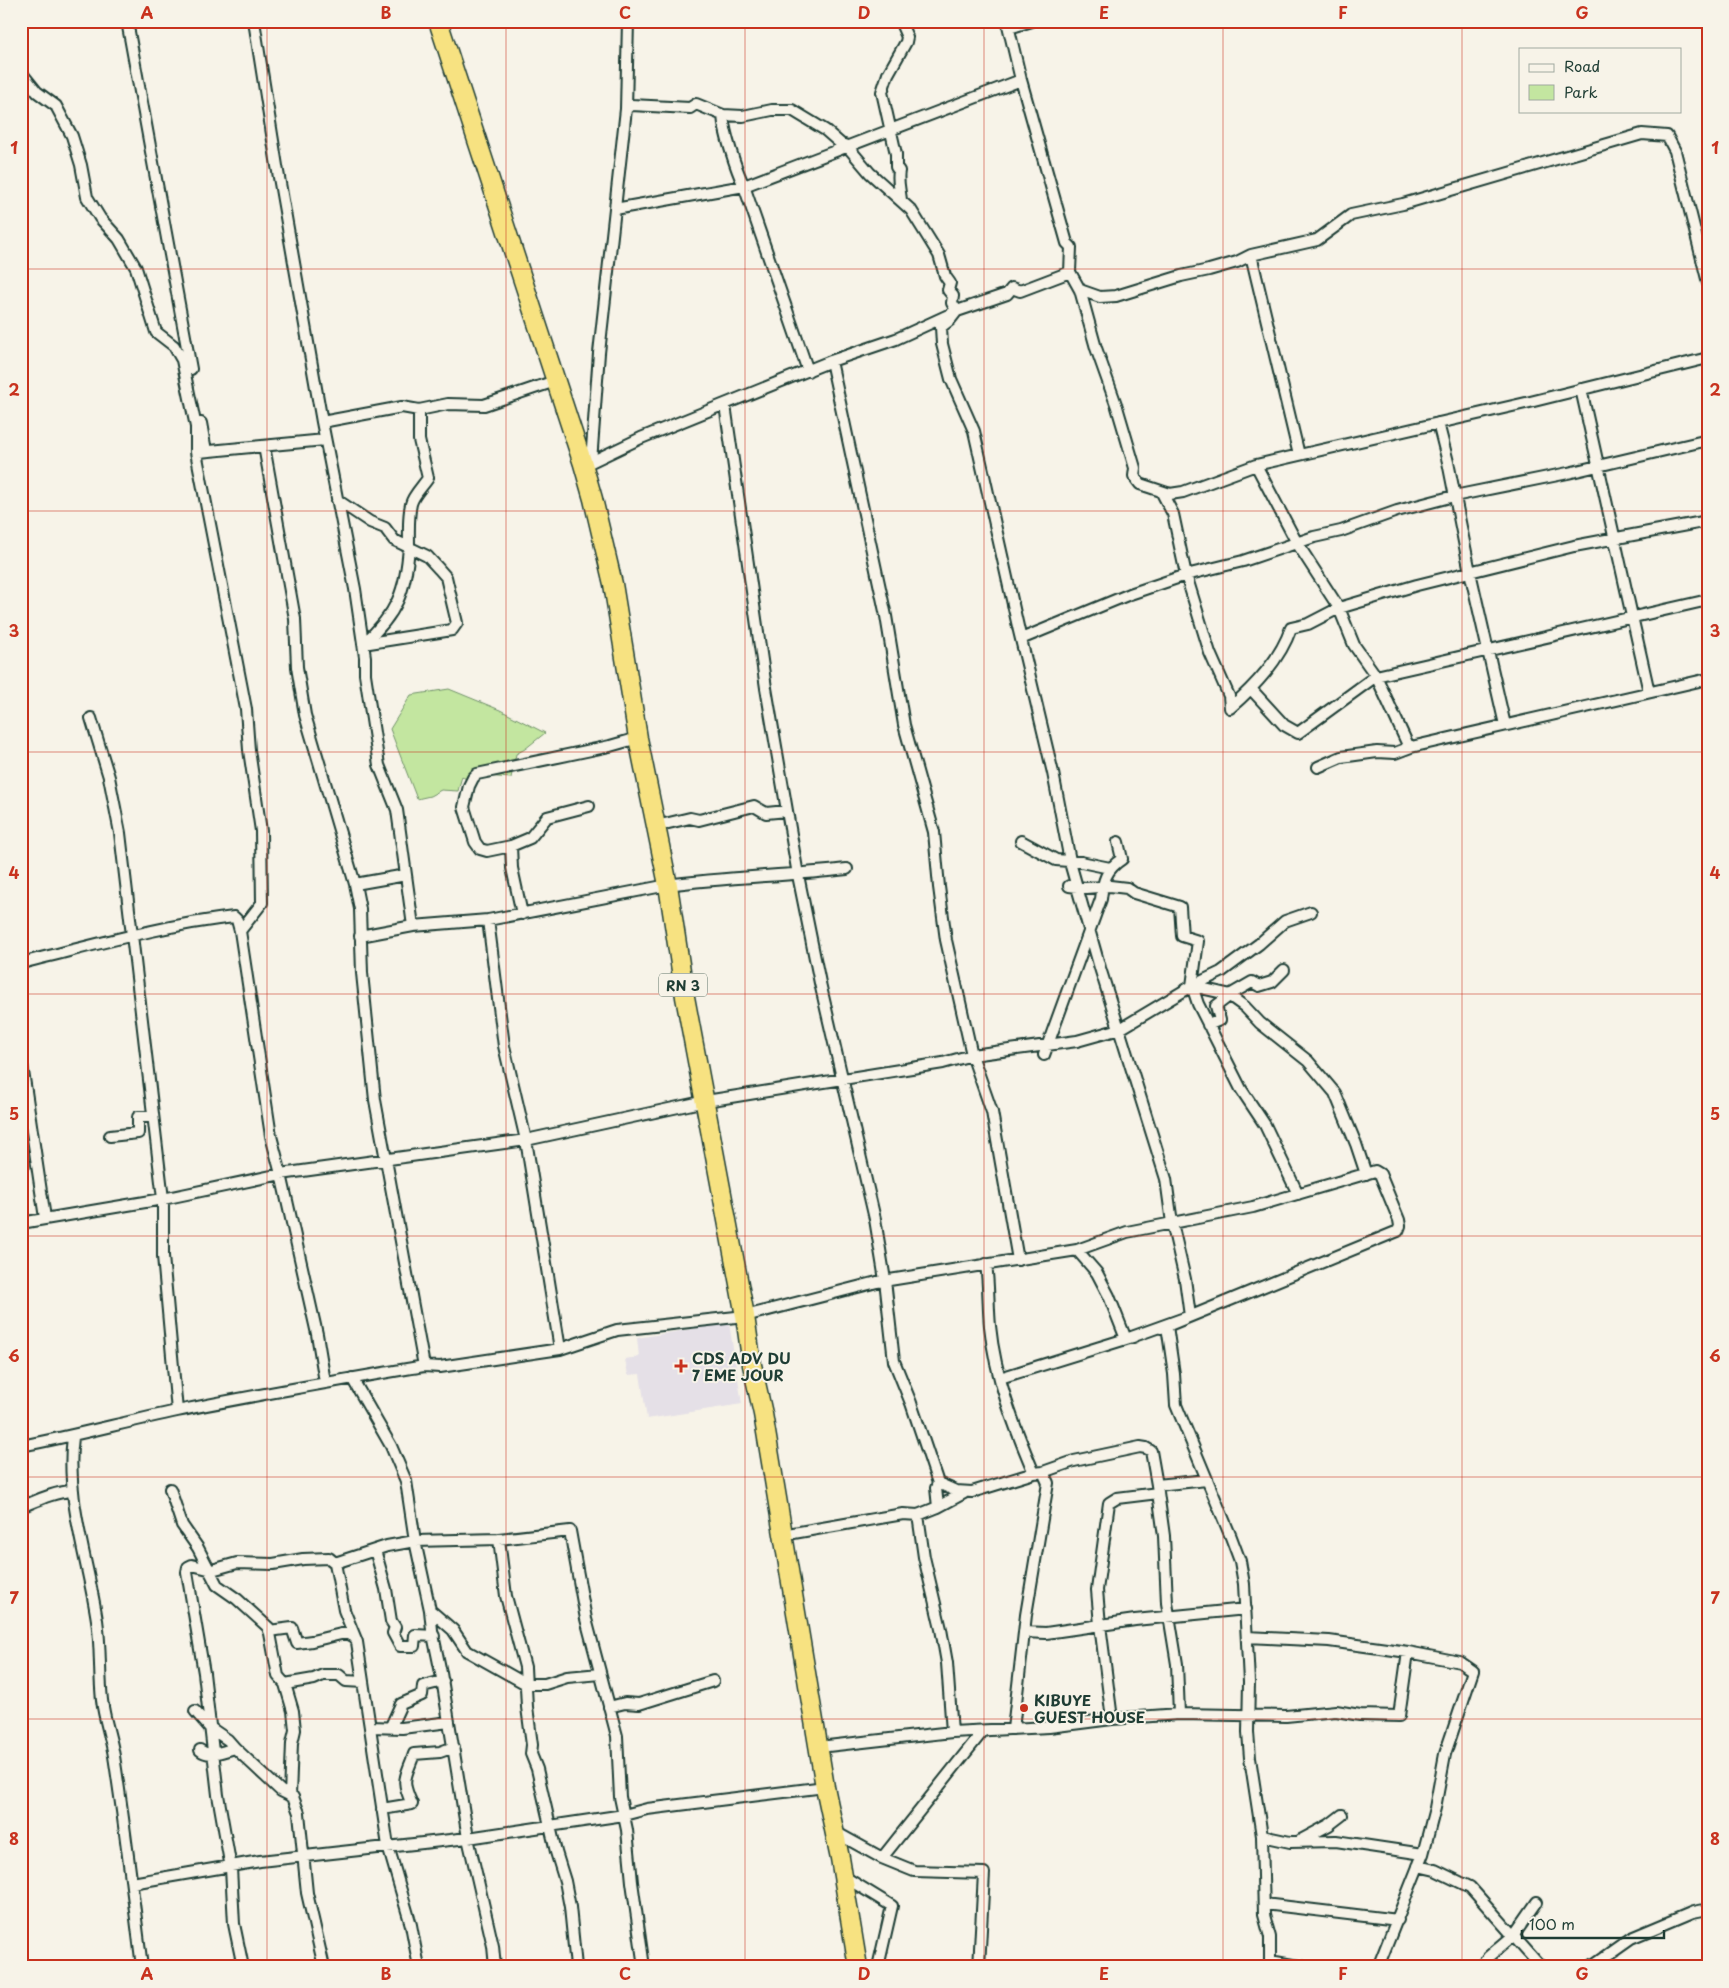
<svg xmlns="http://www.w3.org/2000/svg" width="1729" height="1988" font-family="'Playpen Sans',sans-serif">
<rect width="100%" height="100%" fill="#f7f3e8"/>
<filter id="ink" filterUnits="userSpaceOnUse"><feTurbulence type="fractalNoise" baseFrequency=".02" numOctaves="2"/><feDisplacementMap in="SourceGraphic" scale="10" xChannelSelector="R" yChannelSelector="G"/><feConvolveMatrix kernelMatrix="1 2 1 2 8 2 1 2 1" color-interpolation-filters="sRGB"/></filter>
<g filter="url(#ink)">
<path fill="#e5e0e7" d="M729 1323 742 1404 647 1419 640 1374 628 1375 625 1359 639 1357 637 1338Z"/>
<path fill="#c3e6a0" stroke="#71926a" d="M449 689 500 710 545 733 525 749 516 754 511 778 485 776 473 785 462 776 458 791 441 790 430 796 417 799 390 729 411 695Z"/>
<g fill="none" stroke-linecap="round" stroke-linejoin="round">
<g stroke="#1f3d34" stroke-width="14">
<path id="street" d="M127 21 191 369
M254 21 277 166 322 422 355 589 365 657V674L379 765 397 810 406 875 355 884
M900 21 907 37 906 42 888 74 882 92 896 154V167L899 171C897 180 900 190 901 200
M1007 21 1021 80 1067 243 1071 247 1070 272 1080 290 1096 348 1117 407 1135 468 1134 476 1140 484 1161 491 1173 514 1186 575 1210 653 1229 696 1230 708C1255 686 1280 660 1291 628L1308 624 1339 608 1417 585 1574 546 1708 521
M1009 28 1032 21
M21 72 37 92 56 106 72 136 81 165 87 197 100 218 119 239 136 268 156 332 174 346 182 360 196 427V452L246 709 249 750 261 831 262 903 240 931 271 1136 281 1174 317 1334 325 1382
M626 109 631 105 690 108 696 104 723 115 743 116 772 110H792L825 130 841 144 847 146 870 173 911 210 939 255 945 276 950 283 948 290 953 296 952 303 957 311 950 320 941 327 942 344 951 379 974 431 1019 631 1053 773 1071 866 1100 968 1166 1179 1172 1223 1185 1279 1190 1316 1126 1339 1000 1378
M723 115C724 133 736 169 744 186L808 371
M615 209 744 186 1021 80
M1251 255 1299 455
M1080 290 1100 297 1116 296 1181 276 1209 270 1237 262 1251 255 1317 240 1351 215 1403 204 1642 134 1667 136 1675 151 1708 283
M831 361 886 616 904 725 934 832 939 887 946 940 972 1055 992 1112 1018 1260
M1581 389 1649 692
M725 405 766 688 798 875 820 983 875 1219 885 1280 894 1361 911 1403 938 1483
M322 422 402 407 419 410
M201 423 206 451
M1438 423 1448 462 1470 572 1505 725
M264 446 295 619 297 667 305 715 355 884 360 909 362 973 375 1100 424 1366
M199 452 325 440
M591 462 599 353 626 109 628 21
M583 464 591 462 641 438 831 361 896 339 957 311 1007 294 1012 288 1020 291 1070 272
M1256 465 1297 543 1339 608 1354 645 1376 676 1407 743 1411 747 1708 679
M1161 491 1170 494 1183 492 1256 465 1530 402 1708 358
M337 500 370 522 385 528 394 540 427 556 439 569 446 577 457 623 452 630 363 644C397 614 406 591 409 546 409 532 408 517 411 504 413 495 423 486 428 478L419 440V410L448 404 484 405 555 381
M1021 639 1130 594 1186 575 1243 561 1314 537 1341 531 1397 511 1454 496 1568 473 1708 440
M1251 689 1284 725 1298 733 1376 676 1708 600
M91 718 109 777 120 833 163 1199V1256L177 1411
M1318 767 1341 757 1377 752 1395 753 1411 747
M589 806 547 817 530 838 511 846 487 851 480 849 475 842 464 807 469 786 473 778 477 774 610 746 638 738
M656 826 690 818 699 820 754 806 766 813 787 811
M1021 841 1056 860 1081 862 1110 868
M511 846 512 868 522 914
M406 875 413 926
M1069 886 1086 888 1110 886 1127 888 1134 893 1180 907 1182 936 1198 941 1192 986 1198 1004 1241 1089 1265 1125 1298 1194
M488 920 504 1046 526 1140 560 1349
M360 936 413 926 488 920 668 885C727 877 787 876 847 869
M21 963C91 946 162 925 234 917L237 920 240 931
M1192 986 1227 994 1245 1007 1260 1023 1308 1061 1335 1093 1356 1144 1366 1174
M1208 1025 1220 1020 1216 1006 1233 993 1252 982 1259 986 1272 982 1284 970
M1044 1055 1101 899C1103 881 1106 869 1122 859L1118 842
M21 1058 45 1218
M110 1136 138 1133V1117H153
M21 1223 163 1199 281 1174 526 1140 706 1101 943 1063 972 1055 1077 1041 1120 1029 1192 986 1221 972 1259 944 1285 921 1311 912
M1077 1250 1097 1273 1109 1296 1126 1339 1133 1337
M986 1264C989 1285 988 1305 990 1326 995 1377 1014 1426 1034 1473L1043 1472 1048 1483 1026 1615 1013 1729
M1161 1328 1167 1326 1174 1374 1176 1405 1231 1537 1240 1561 1244 1584 1249 1682 1248 1732 1250 1758 1262 1836 1264 1915 1270 1937V1967
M352 1378 391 1446 406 1481 415 1541 430 1610 432 1630 441 1673 468 1838 493 1946 495 1967
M73 1437C65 1498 88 1560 97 1620 101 1647 99 1674 102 1700 104 1719 111 1737 114 1756 125 1826 133 1896 142 1967
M21 1446C74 1436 125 1422 177 1411 259 1394 342 1380 424 1366L440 1367 560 1349 617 1330 745 1316 877 1282 1077 1250 1127 1232 1253 1207 1375 1171 1380 1174 1399 1220 1400 1226 1398 1231 1167 1326
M1043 1472 1074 1461 1140 1447 1146 1448 1151 1451 1157 1485 1207 1480
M1157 1485 1164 1536 1167 1603 1177 1664 1179 1714
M170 1489 182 1525 198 1548 217 1585 237 1599 269 1628 278 1676 285 1684 293 1711 295 1730 292 1743 290 1796
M21 1507C38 1500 54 1492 72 1491
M938 1507 964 1493
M918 1515 924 1557 941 1629 947 1663 952 1732
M782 1535 903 1514 918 1515 938 1507 936 1488 938 1483 956 1491 972 1492 1034 1473
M499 1539 506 1596 525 1667 527 1707 532 1745 531 1754 537 1769 556 1852 565 1881 570 1907 576 1967
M375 1550 386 1589 391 1621 395 1627 393 1633 400 1646H414L415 1635 434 1636
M335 1563 344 1610 357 1642 388 1846 411 1925 419 1967
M430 1610 453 1630 467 1651 526 1684H545L567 1677 600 1674
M269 1631 292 1628 297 1643 312 1641 341 1634H348L355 1638
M1024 1632 1046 1633 1135 1620 1246 1609
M1247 1637 1329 1641 1408 1652 1460 1662 1473 1671 1445 1754 1435 1808 1423 1854 1378 1967
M285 1684 314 1679 323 1675H339L346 1681 363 1682
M609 1707 625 1703 639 1704 713 1681
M195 1711 209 1727 228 1740 235 1748
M1112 1719 1100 1625 1097 1590 1109 1503 1117 1498 1158 1493
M391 1726 401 1704 422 1695 423 1686 443 1681
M371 1727 402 1728 449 1722
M819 1747 952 1732 1049 1727 1112 1719 1179 1714 1286 1716 1336 1711 1360 1715 1399 1716 1408 1652
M200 1750C209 1758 224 1751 235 1748L281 1791 293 1797 299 1813 307 1893 324 1967
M382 1809 412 1804C400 1778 406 1778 414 1754L440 1752 454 1747
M835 1832 882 1858 914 1871 984 1873 979 1967
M1262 1836 1290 1842 1336 1841 1423 1854
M1301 1840 1329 1825 1342 1815
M882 1858 983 1731
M1418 1866 1435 1870 1470 1887 1541 1967
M843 1876 892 1906 878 1967
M132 1883 260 1861 468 1838 624 1815 647 1809 825 1787
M1264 1904 1398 1920
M1270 1961 1304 1967
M243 1967 234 1924 231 1868 218 1795 204 1673 187 1572 188 1567 192 1565 212 1570 237 1563 273 1564 303 1559 329 1558 335 1563 387 1546 415 1541 499 1539 570 1531 586 1619 617 1736 620 1797 627 1830 632 1882 644 1967
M1481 1967 1488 1957 1514 1935 1537 1902
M1590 1967 1631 1938 1693 1912 1708 1909"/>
</g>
<g stroke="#1f3d34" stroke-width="21">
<path id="highway" d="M438 21 583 464 593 499 613 584 638 738 668 885 685 997 745 1316 752 1365 763 1414 825 1787 840 1858 858 1967"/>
</g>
<use href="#street" stroke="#f7f3e8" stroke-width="10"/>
<use href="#highway" stroke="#f7e281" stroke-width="18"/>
</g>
</g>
<path fill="none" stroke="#c8321e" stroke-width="1" stroke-opacity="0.55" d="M267 21V1967M506 21V1967M745 21V1967M984 21V1967M1223 21V1967M1462 21V1967M21 269H1708M21 511H1708M21 752H1708M21 994H1708M21 1236H1708M21 1477H1708M21 1719H1708"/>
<g fill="#c8321e" stroke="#f7f3e8" stroke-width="2">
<path d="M678.5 1358.5h5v5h5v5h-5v5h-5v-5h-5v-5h5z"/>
<circle cx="1024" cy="1708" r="5"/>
</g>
<g text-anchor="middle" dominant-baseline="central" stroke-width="4" stroke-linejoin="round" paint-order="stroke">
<rect fill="#f7f3e8" stroke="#60746a" stroke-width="1" x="659" y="973.5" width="48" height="23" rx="4"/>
<g font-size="14" font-weight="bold" fill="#1f3d34">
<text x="683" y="985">RN 3</text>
</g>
<g font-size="15" font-weight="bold" fill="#1f3d34" stroke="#f7f3e8" text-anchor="start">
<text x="692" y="1357">CDS ADV DU<tspan x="692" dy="17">7 EME JOUR</tspan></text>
<text x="1034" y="1699">KIBUYE<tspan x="1034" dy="17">GUEST HOUSE</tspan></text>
</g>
</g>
<rect width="1729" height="1988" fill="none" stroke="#f7f3e8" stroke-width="55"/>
<rect x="1519" y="48" width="162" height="65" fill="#f7f3e8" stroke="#a1aaa0"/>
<rect x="1529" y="64" width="25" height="8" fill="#f7f3e8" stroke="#a1aaa0"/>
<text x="1564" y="72" font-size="15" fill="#1f3d34">Road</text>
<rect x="1529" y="85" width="25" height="15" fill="#c3e6a0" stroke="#a1aaa0"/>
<text x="1564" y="98" font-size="15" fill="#1f3d34">Park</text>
<path d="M1522 1930v8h142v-8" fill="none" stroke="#1f3d34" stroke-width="2.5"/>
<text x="1529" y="1930" font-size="15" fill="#1f3d34" stroke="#f7f3e8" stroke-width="4" paint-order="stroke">100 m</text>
<rect x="28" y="28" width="1674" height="1932" fill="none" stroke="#c8321e" stroke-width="2"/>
<g font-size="16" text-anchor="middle" font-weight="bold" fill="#c8321e">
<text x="147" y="19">A</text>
<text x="386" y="19">B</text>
<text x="625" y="19">C</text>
<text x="864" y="19">D</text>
<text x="1104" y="19">E</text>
<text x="1343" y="19">F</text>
<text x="1582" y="19">G</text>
<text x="14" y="154">1</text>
<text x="1715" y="154">1</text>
<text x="14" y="396">2</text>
<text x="1715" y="396">2</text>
<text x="14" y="637">3</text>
<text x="1715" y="637">3</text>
<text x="14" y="879">4</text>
<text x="1715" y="879">4</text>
<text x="14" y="1120">5</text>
<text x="1715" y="1120">5</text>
<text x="14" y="1362">6</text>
<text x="1715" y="1362">6</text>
<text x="14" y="1604">7</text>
<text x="1715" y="1604">7</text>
<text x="14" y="1845">8</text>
<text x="1715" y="1845">8</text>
<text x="147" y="1980">A</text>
<text x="386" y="1980">B</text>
<text x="625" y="1980">C</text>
<text x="864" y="1980">D</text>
<text x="1104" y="1980">E</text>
<text x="1343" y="1980">F</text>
<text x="1582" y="1980">G</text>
</g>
</svg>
